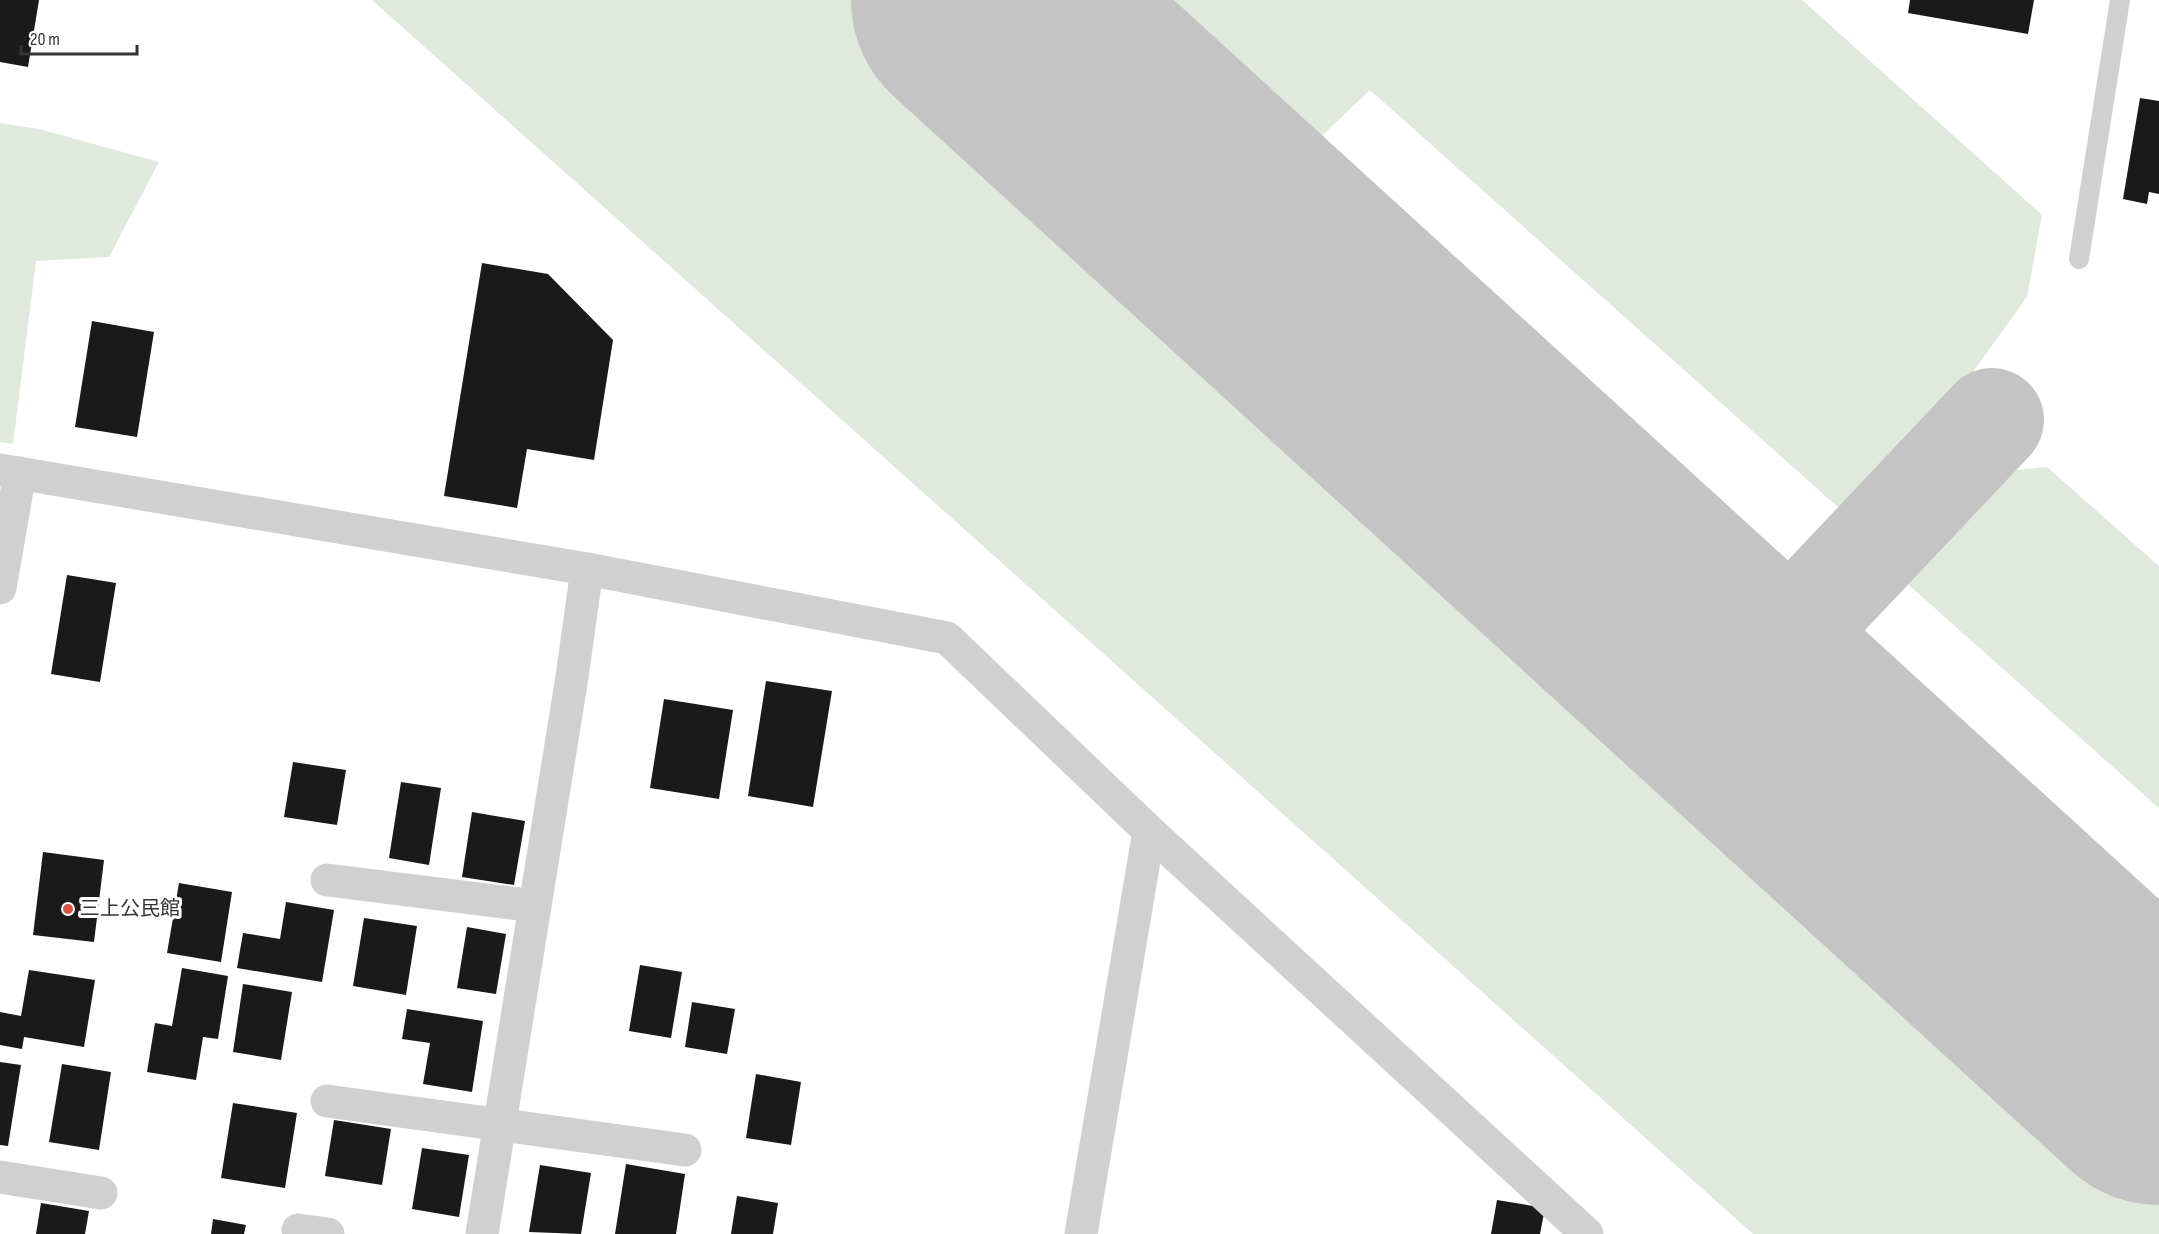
<svg xmlns="http://www.w3.org/2000/svg" width="2159" height="1234" font-family="'Sofia Sans Condensed','Noto Sans JP',sans-serif">
<rect width="100%" height="100%" fill="#fff"/>
<path fill="#e1e9dd" d="M372 0H889L1193 277 1154 323 2047 1131 2091 1102 2159 1161V1234H1753Z
M1143 0H1802L2042 215 2027 297 1959 391 1850 518 1370 90 1308 149Z
M0 123 39 129 159 162 109 257 36 261 13 444 0 442Z
M2047 467 2159 566V808L1902 579 2009 471Z"/>
<g fill="none" stroke-linecap="round" stroke-linejoin="round">
<path stroke="#c4c4c4" stroke-width="104" d="M1737 690 1992 420"/>
<path stroke="#c4c4c4" stroke-width="260" d="M981 0 2159 1075"/>
</g>
<path fill="#1a1a1a" d="M0 0H39L28 67 0 62Z
M1910 0H2034L2028 34 1908 13Z
M2140 98 2159 101V194L2149 192 2147 204 2123 199Z
M482 263 548 274 613 340 594 460 527 449 517 508 444 496Z
M92 321 154 332 137 437 75 427Z
M67 575 116 583 100 682 51 674Z
M766 681 832 691 813 807 748 796Z
M664 699 733 710 719 799 650 788Z
M293 762 346 770 337 825 284 817Z
M401 782 441 788 429 865 389 858Z
M472 812 525 821 514 885 462 877Z
M43 852 104 860 94 942 33 935Z
M179 883 232 892 221 962 167 953Z
M286 902 334 910 322 982 237 968 243 933 280 939Z
M364 918 417 926 406 995 353 986Z
M467 927 506 934 496 994 457 988Z
M640 965 682 972 671 1038 629 1031Z
M182 968 228 976 218 1039 203 1037 196 1080 147 1072 155 1023 172 1026Z
M29 970 95 980 84 1047 24 1037 22 1049 0 1045V1012L21 1016Z
M243 984 292 992 281 1060 233 1052Z
M692 1002 735 1009 727 1054 685 1047Z
M407 1009 483 1021 472 1092 423 1084 430 1043 402 1039Z
M0 1062 21 1065 8 1146 0 1145Z
M62 1064 111 1072 99 1150 49 1142Z
M756 1074 801 1082 791 1145 746 1138Z
M233 1103 297 1113 285 1188 221 1178Z
M334 1120 391 1129 382 1185 325 1176Z
M422 1148 469 1155 459 1217 412 1209Z
M626 1164 685 1174 676 1234H615Z
M540 1165 591 1173 581 1234 529 1232Z
M737 1196 778 1203 773 1234H731Z
M1497 1200 1545 1208 1540 1234H1491Z
M41 1203 89 1211 85 1234H36Z
M213 1219 246 1225 244 1234H211Z"/>
<g fill="none" stroke-linecap="round" stroke-linejoin="round">
<path stroke="#d0d0d0" stroke-width="20" d="M2079 259 2120 0"/>
<path stroke="#d0d0d0" stroke-width="33" d="M0 470 587 569 947 638 1149 831 1587 1234
M0 588 20 473
M327 880 535 906
M327 1101 685 1150
M0 1177 101 1193
M298 1230 328 1234
M482 1234 572 677 587 569
M1081 1234 1149 831"/>
</g>
<circle fill="#d75347" stroke="#fff" stroke-width="2" cx="68" cy="909" r="6"/>
<g text-anchor="middle" dominant-baseline="central" stroke-width="6" stroke-linejoin="round" paint-order="stroke">
<g font-size="20" fill="#333" stroke="#fff" text-anchor="start">
<text x="80" y="909">三上公民館</text>
</g>
</g>
<path d="M21 45v9h116v-9" fill="none" stroke="#333333" stroke-width="3"/>
<text x="30" y="45" font-size="18" fill="#333333" stroke="#ffffff" stroke-width="4.5" paint-order="stroke">20 m</text>
</svg>
